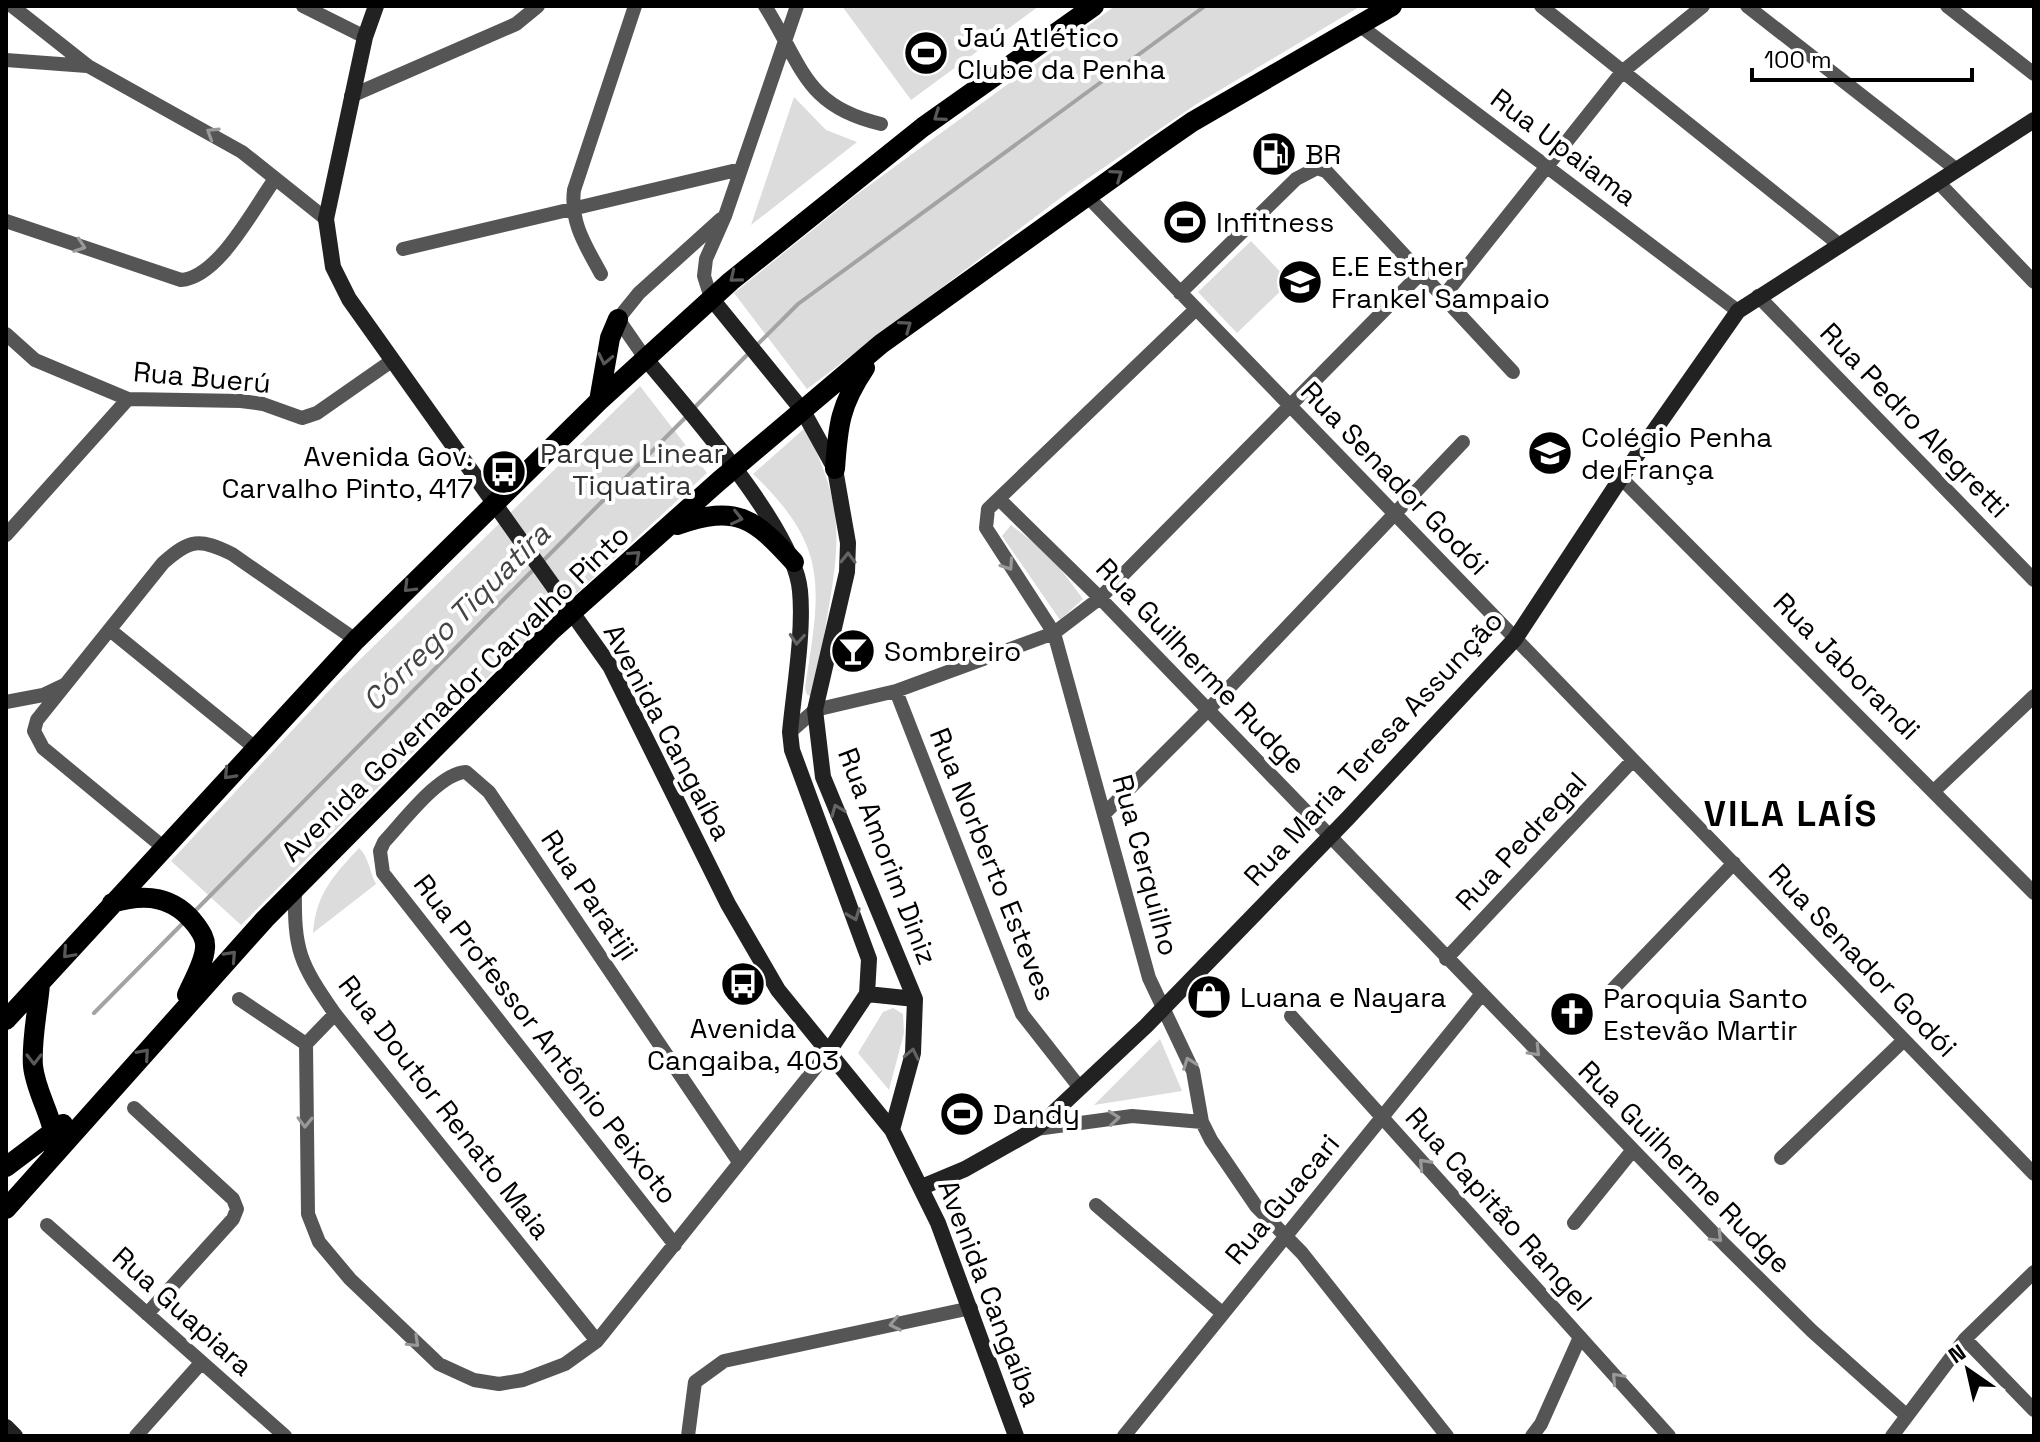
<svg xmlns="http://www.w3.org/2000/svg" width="2040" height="1442" font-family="'Space Grotesk',sans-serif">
<rect width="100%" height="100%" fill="#fff"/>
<path fill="#dcdcdc" d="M842 6H1039L911 100Z
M1115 6H1361L1195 105 1071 190 807 389 734 293 856 195Z
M794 97 826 130 857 142 751 225Z
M1251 241 1290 282 1237 333 1198 292Z
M640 386 707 473 515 650 241 925 171 861 338 681Z
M805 428C848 513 839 546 824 636 821 654 822 681 812 696L807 695 805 688C820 589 831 548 753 474Z
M1011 525 1050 555 1083 599 1060 620 1002 536Z
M359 848C369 857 369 871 376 884L313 933C316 894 333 876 359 848Z
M893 1008 903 1014 904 1033 889 1090 858 1053 883 1012Z
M1160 1039 1182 1091 1094 1105Z"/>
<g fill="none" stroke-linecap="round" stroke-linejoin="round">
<path stroke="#a3a3a3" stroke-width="4" d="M755 347 798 304 1205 6
M693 409 749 353
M541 563 687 416
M194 912 534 569
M94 1013 185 921"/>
<path stroke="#555" stroke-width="14" d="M12 6 88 66 242 152 326 219
M303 6 365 37
M765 6C803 66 804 106 881 124
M1541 6 1841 246
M1747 6 1957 170
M1947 6 2034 74
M1359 25 1738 311
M6 60 87 66
M351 96 516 24 538 6
M1938 182 2034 282
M1087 196 2034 1174
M6 221 181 280C219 277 253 209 275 179
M403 249 741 169
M601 274C586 246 570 223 574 190L635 6
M1180 293 1296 179 1317 168 1326 171 1513 372
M1758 296 2034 580
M1443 297 1622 72 1703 6
M711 298 704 276 706 259 725 216 797 6
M1196 309 988 509 986 528 1054 633 1149 978 1193 1071 1202 1122 1211 1140 1256 1206 1302 1253 1447 1436
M6 334 35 360 128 399 241 401 263 404 302 418 317 413 393 360
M645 358 618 319 639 293 721 219
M1621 478 2034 893
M999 499 1100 598 1725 1245 1812 1331 1907 1416
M6 535 128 399
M110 630 254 747
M896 691 1022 1014 1080 1088
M6 702 43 695 64 685
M790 732 815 710 896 691 1054 633 1100 598 1421 273
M1935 790 2034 696
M1106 812 1207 711 1463 442
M163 847 43 748 34 731 37 720 163 563C190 539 199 538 232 554L356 640
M295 888C294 951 299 962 335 1014L597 1341
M1446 959 1633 760
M1613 989 1734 863
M239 999 306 1044
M1291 1016 1669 1436
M306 1044 308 1214 319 1242 350 1279 439 1364 474 1380 499 1384 523 1380 565 1364 597 1341 829 1051
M306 1044 335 1014
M134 1108 233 1199 237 1209 233 1219 147 1314
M1036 1129 1132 1116 1202 1122
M1781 1158 1904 1040
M1096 1205 1222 1313
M1574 1223 1632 1151
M47 1225 285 1436
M675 1245 383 873 380 851 384 842C403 822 439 773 466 772L489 792 739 1162
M1965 1339 2034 1410
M136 1436 201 1363
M688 1436 695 1382 724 1361 971 1308
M1124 1436 1481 995
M1532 1436 1541 1424 1580 1337
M1892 1436 1965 1339 2034 1272"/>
<path stroke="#222" stroke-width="16" d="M376 6 365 37 326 219 333 267 349 299 610 666 728 904 778 990 892 1130 938 1223 1016 1436
M711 298 803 411 835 469 848 543 847 572 815 710 823 777 915 999 913 1053 892 1130
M645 358C687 409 795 529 800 591 804 632 794 690 790 732L792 750 869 959 867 994 829 1051
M867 994 915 999
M922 1187 965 1169 1036 1129 1146 1026 1348 818 1515 639 1621 478 1738 311 2034 120
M6 1427 15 1436"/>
<path stroke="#000" stroke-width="20" d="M599 401 610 338 618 319
M835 469C838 425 840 405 865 368
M677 525C737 504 754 518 794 562
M112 903C146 893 174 896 196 925 201 932 206 939 205 948 204 963 193 981 187 995
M40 984C38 1010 31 1040 33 1066 36 1096 58 1123 54 1152
M6 1020 356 640 599 401 731 281 923 127 1094 6
M6 1167 63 1124
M6 1209 265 919 552 630 719 481 881 344 1153 149 1192 122 1392 6"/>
</g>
<defs><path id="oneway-chevron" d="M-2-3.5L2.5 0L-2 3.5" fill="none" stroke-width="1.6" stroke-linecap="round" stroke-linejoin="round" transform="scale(2)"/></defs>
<g stroke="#595959">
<use href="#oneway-chevron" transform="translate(939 116) rotate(145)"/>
<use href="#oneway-chevron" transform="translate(1117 175) rotate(-35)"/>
<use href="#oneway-chevron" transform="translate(735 277) rotate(141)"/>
<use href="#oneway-chevron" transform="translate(906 326) rotate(-36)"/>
<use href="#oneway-chevron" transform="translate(605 359) rotate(102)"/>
<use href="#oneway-chevron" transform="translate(737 518) rotate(13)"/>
<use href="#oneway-chevron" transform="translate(635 556) rotate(-42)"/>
<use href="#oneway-chevron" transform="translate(409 587) rotate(135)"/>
<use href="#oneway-chevron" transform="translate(229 774) rotate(133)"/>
<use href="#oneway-chevron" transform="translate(68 953) rotate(132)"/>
<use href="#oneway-chevron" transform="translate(231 956) rotate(-47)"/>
<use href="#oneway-chevron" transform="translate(144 1054) rotate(-49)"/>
<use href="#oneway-chevron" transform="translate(34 1059) rotate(90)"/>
</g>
<g stroke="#999">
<use href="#oneway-chevron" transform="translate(212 133) rotate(-148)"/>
<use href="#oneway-chevron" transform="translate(80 246) rotate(19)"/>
<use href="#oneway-chevron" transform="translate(1008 565) rotate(56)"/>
<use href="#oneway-chevron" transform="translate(1535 1051) rotate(46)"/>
<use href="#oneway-chevron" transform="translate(1189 1063) rotate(-110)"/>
<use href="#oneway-chevron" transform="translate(1114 1118) rotate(-6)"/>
<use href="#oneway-chevron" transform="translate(305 1122) rotate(91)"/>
<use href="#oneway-chevron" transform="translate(1424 1164) rotate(-133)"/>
<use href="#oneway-chevron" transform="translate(1717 1237) rotate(45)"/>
<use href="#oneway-chevron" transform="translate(895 1324) rotate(168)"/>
<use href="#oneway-chevron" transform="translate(414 1342) rotate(44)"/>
<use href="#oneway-chevron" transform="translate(1617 1378) rotate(-132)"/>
</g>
<g stroke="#646464">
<use href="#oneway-chevron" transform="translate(848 558) rotate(-89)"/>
<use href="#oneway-chevron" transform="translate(797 639) rotate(94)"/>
<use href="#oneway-chevron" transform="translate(837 810) rotate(-112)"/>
<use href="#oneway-chevron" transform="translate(854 915) rotate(69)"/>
<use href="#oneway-chevron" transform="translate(912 1054) rotate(-78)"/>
</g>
<defs>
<g id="stadium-disc" transform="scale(2.3)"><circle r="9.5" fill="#000" stroke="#fff"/><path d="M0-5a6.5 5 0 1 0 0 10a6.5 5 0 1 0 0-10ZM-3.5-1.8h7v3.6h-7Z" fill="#fff"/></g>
<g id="fuel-disc" transform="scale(2.3)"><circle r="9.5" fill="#000" stroke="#fff"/><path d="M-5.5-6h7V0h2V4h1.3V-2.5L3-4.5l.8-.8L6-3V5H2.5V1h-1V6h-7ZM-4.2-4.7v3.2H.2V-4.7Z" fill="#fff"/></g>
<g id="school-disc" transform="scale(2.3)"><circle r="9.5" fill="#000" stroke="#fff"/><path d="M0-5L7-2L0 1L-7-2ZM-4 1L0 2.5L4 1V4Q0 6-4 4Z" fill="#fff"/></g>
<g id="bus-disc" transform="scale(2.3)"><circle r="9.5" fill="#000" stroke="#fff"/><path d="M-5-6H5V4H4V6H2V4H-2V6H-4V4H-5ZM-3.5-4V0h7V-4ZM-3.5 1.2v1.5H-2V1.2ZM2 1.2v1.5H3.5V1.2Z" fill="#fff"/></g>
<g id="bar-disc" transform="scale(2.3)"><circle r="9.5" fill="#000" stroke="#fff"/><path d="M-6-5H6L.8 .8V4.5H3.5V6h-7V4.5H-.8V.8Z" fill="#fff"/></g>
<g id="shop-disc" transform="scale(2.3)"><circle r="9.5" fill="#000" stroke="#fff"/><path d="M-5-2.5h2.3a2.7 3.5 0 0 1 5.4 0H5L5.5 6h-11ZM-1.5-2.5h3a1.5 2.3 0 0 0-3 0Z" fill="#fff"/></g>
<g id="church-disc" transform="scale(2.3)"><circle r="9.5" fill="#000" stroke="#fff"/><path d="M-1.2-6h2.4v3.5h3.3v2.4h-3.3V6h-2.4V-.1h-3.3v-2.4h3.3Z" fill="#fff"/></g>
</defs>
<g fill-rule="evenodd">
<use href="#stadium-disc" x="926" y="53"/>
<use href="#fuel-disc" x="1274" y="154"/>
<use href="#stadium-disc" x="1185" y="222"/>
<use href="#school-disc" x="1300" y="282"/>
<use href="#school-disc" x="1550" y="453"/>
<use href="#bus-disc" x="504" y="472"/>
<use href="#bar-disc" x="853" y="651"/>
<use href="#bus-disc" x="743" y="984"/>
<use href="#shop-disc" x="1209" y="997"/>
<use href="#church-disc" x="1572" y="1014"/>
<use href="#stadium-disc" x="962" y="1114"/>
</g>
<g text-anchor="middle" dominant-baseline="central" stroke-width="8" stroke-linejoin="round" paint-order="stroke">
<g font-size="28" fill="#000" stroke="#fff" text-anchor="start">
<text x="957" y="37">Jaú Atlético<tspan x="957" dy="32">Clube da Penha</tspan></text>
<text x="1305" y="154">BR</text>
<text x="1216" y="222">Infitness</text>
<text x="1331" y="266">E.E Esther<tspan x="1331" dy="32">Frankel Sampaio</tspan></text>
<text x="1581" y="437">Colégio Penha<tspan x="1581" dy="32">de França</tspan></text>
<text x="473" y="456" text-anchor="end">Avenida Gov.<tspan x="473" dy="32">Carvalho Pinto, 417</tspan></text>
<text x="884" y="651">Sombreiro</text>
<text x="1240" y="997">Luana e Nayara</text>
<text x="1603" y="998">Paroquia Santo<tspan x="1603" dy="32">Estevão Martir</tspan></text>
<text x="743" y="1028" text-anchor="middle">Avenida<tspan x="743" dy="32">Cangaiba, 403</tspan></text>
<text x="993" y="1114">Dandy</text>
</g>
<g font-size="28" fill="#000" stroke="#fff">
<text transform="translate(1564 147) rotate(37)">Rua Upaiama</text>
<text transform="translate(202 377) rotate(5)">Rua Buerú</text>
<text transform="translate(1915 420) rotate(46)">Rua Pedro Alegretti</text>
<text transform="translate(1395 478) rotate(46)">Rua Senador Godói</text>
<text transform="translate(1201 666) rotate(46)">Rua Guilherme Rudge</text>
<text transform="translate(1847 666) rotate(45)">Rua Jaborandi</text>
<text transform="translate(455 693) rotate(-44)">Avenida Governador Carvalho Pinto</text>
<text transform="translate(668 732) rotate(62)">Avenida Cangaíba</text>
<text transform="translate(1373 748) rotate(-47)">Rua Maria Teresa Assunção</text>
<text transform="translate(1521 841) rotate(-47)">Rua Pedregal</text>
<text transform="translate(888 856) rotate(69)">Rua Amorim Diniz</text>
<text transform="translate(993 864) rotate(68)">Rua Norberto Esteves</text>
<text transform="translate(1146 865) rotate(75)">Rua Cerquilho</text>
<text transform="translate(590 895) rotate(56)">Rua Paratiji</text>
<text transform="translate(1863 960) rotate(46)">Rua Senador Godói</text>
<text transform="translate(546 1039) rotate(52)">Rua Professor Antônio Peixoto</text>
<text transform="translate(445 1107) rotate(52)">Rua Doutor Renato Maia</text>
<text transform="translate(1685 1167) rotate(45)">Rua Guilherme Rudge</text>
<text transform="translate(1282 1199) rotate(-50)">Rua Guacari</text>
<text transform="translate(1499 1209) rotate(48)">Rua Capitão Rangel</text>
<text transform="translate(990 1293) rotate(69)">Avenida Cangaíba</text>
<text transform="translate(183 1311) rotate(42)">Rua Guapiara</text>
</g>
<g font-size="28" fill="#333" stroke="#fff">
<text x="632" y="453">Parque Linear<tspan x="632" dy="32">Tiquatira</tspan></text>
</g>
<g font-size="30" font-style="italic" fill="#444" stroke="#fff">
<text transform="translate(456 617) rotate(-45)">Córrego Tiquatira</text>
</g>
<g font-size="36" font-weight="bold" letter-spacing="2" fill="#000" stroke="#fff">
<text x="1791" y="814">VILA LAÍS</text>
</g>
</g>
<rect width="2040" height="1442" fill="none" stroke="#000000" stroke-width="16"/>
<g transform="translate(1968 1370) rotate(326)" stroke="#ffffff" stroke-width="6" paint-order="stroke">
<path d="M0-6L14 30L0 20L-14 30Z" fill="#000000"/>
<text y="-12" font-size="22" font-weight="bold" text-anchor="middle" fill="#000000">N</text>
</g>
<path d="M1752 68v12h220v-12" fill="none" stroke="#000000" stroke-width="4"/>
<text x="1764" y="68" font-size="24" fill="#000000" stroke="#ffffff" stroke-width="6" paint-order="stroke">100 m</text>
</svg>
